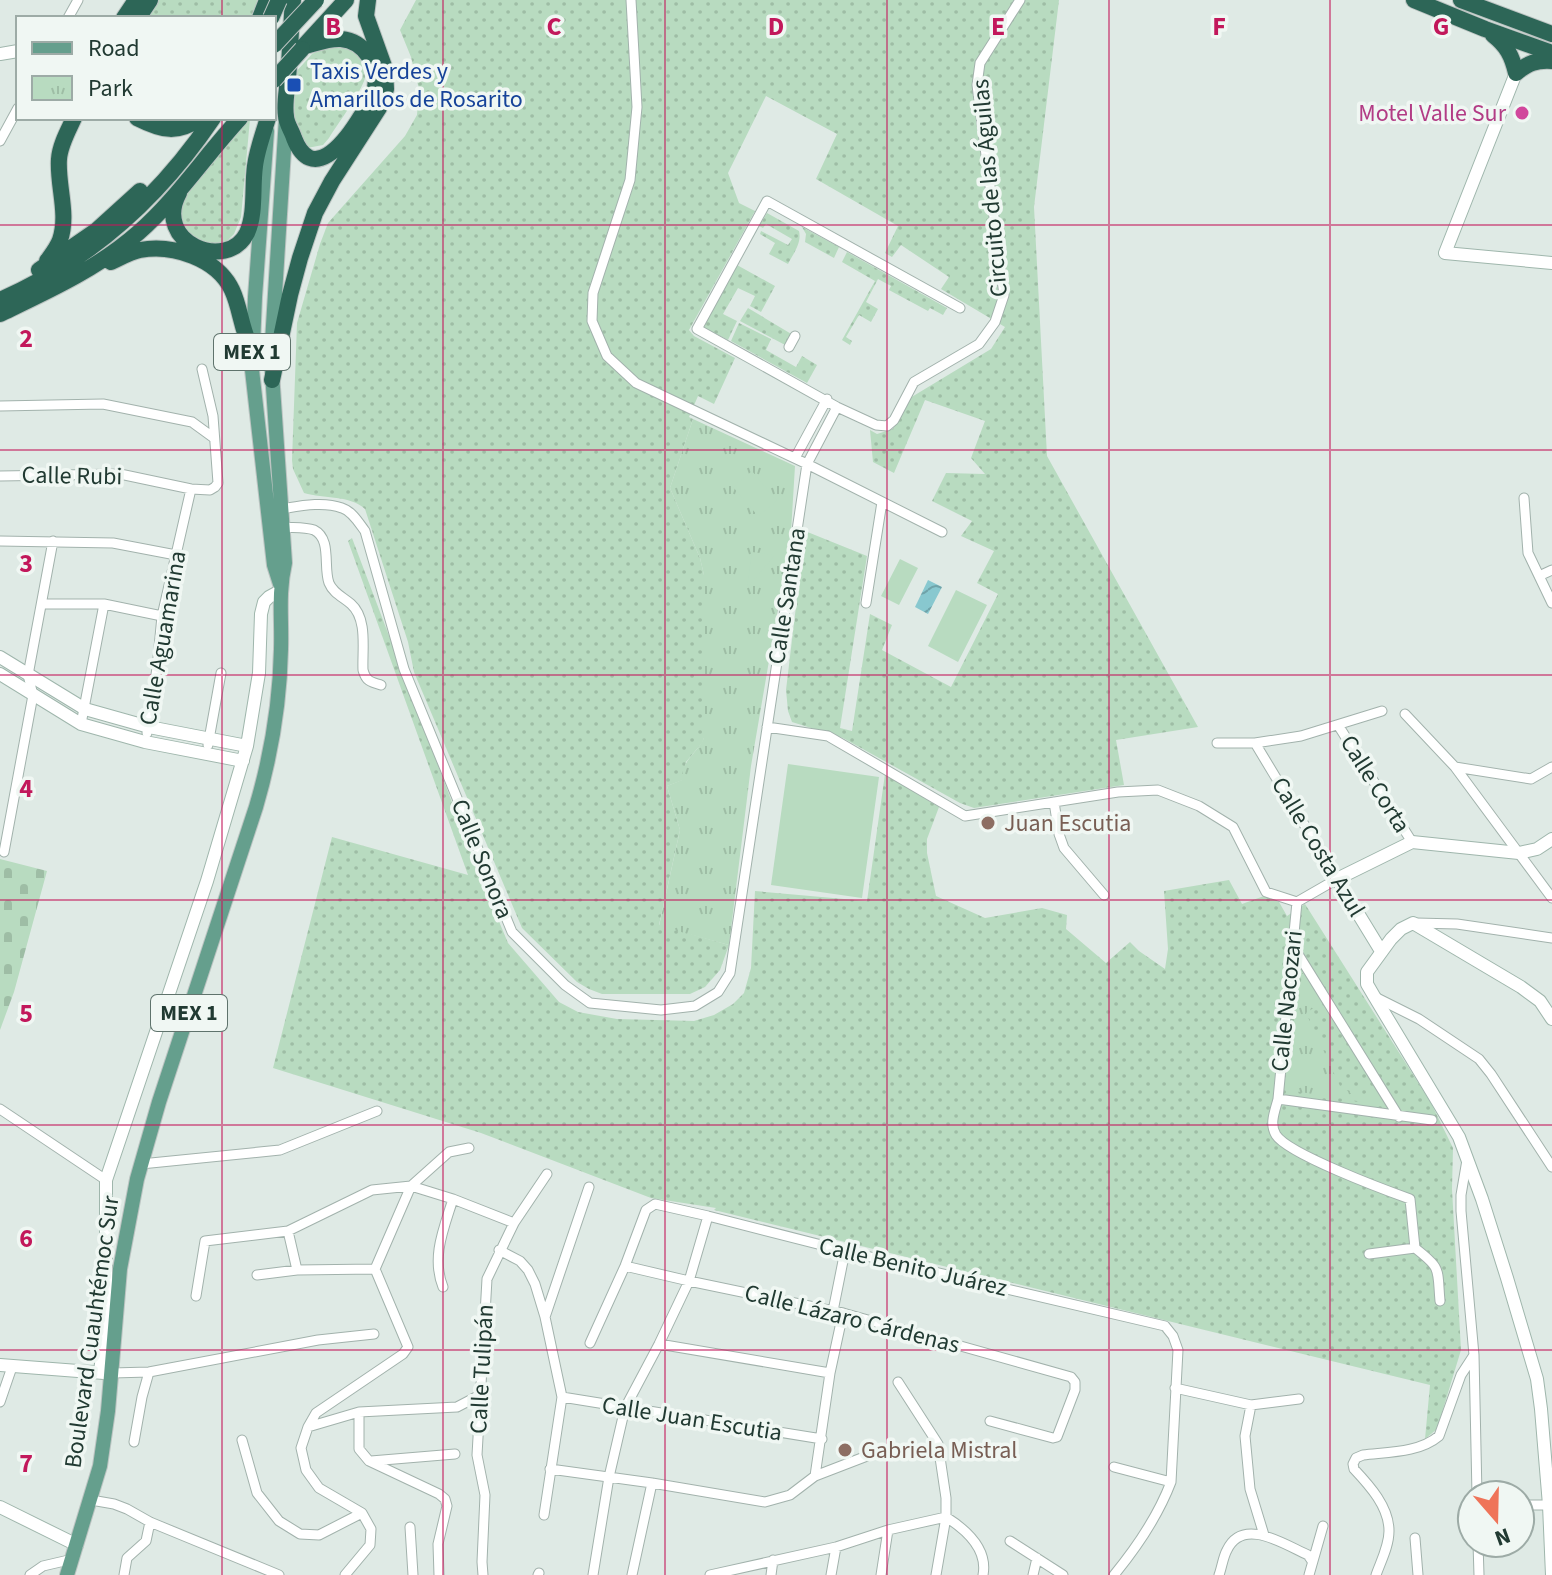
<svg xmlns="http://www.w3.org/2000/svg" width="1552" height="1575" font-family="'Source Sans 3',sans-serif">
<defs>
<pattern id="grass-dots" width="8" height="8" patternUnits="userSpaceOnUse" patternTransform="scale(2)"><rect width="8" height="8" fill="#b8dbc0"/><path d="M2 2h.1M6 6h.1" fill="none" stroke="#9ebda5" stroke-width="1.8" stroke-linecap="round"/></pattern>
<pattern id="cemetery-stones" width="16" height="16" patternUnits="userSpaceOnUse" patternTransform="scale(2)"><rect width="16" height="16" fill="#b8dbc0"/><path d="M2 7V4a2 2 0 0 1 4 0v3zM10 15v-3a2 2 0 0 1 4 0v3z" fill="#9ebda5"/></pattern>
<pattern id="park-tufts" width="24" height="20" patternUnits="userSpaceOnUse" patternTransform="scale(2)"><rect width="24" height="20" fill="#b8dbc0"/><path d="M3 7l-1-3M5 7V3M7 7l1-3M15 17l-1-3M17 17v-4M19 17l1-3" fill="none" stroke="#9ebda5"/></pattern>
<pattern id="water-waves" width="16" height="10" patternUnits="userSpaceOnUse" patternTransform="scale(2)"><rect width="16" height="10" fill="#88c8cf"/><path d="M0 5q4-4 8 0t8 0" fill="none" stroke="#6fa3a9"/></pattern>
</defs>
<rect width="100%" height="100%" fill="#dfeae5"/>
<path fill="url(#grass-dots)" d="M155 0H257L256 18H142Z
M416 0H1059L1034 207 1047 456 1198 727 1116 740 1124 785 974 808 960 803 843 738 792 722 788 711 786 690 805 531 867 556 840 728 852 731 870 614 892 625 882 650 951 687 998 594 977 583 994 551 961 536 972 521 932 501 946 473 985 474 971 458 985 421 925 400 894 473 873 462 870 430 877 434 893 429 910 398 991 349 1005 327 941 289 949 277 901 245 892 257 885 253 898 226 816 179 837 134 766 96 728 173 739 203 755 211 689 330 694 336 735 358 714 404 698 396 689 417 693 419 670 488 700 558 704 575V738L702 743 686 762 683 780 667 786 680 830 659 925 729 945 720 970 705 987 690 994H602L589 989 577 982 522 928 414 672 408 642 365 509C350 495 324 499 304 493L293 469 292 460 297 323 320 244 328 223 405 136 417 115 419 89 411 57 400 30Z
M327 46C338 45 349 46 357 54 362 60 367 69 365 78 361 93 338 123 329 138L323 145 307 148 294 130 295 73 312 54Z
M250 119 241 217 234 234 225 243 211 246 182 232 181 201 190 181Z
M767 213 799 231C802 243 793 254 788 264L769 254 775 243 760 234 761 231 788 245 792 239 766 224 763 228 759 226Z
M802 227 839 247 834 258 805 242 806 234Z
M847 252 947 308 943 315 930 308 928 311 889 290 891 286 878 279 866 302 878 309 871 322 859 315 846 337 852 341 850 345 842 340 875 281 842 262Z
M737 265 775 286 761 312 750 306 755 296 738 288 723 314 737 321 728 340 703 327Z
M748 308 793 335 787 346 740 321Z
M739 323 771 339 766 350 796 367 802 356 817 365 807 383 731 341Z
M352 538 478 871 508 943 559 1002 578 1012 617 1019 694 1021 714 1015 733 1004 744 993 751 968 755 891 867 901 885 774 939 807 927 839V853L936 896 985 918 1042 908 1067 915 1066 929 1106 963 1130 942 1139 951 1165 969 1168 949 1164 891 1229 880 1242 904 1264 896 1279 902 1287 916 1305 904 1431 1103 1453 1148 1452 1189 1461 1350 1437 1429 1425 1439 1430 1385 714 1210 716 1208 651 1198 481 1133 273 1068 332 837 468 875 348 541Z"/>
<path fill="url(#cemetery-stones)" d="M0 859 47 871 14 992 0 1030Z"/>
<path fill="url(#park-tufts)" d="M693 419 795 466 791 532 751 766 729 945 659 926 680 830 667 786 682 780C682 759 696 755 704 738V575L700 558 670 488Z
M1302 973H1307L1324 1001 1306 1013 1340 1086 1358 1098 1375 1088 1383 1102 1382 1105 1288 1090Z"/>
<path fill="#b8dbc0" d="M752 471 777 501 758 516 733 487Z
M752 552 775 555 747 588Z
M900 559 918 568 899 605 881 596Z
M956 590 987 605 958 662 928 646Z
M788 764 879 777 862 898 771 885Z"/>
<path fill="url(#water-waves)" d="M928 580 942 587 928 614 915 607Z"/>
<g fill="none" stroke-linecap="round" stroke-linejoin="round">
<g stroke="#a2b2ac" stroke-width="11">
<path id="street" d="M631 0 637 107 630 180 593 293 592 321 607 356 636 383 807 464 942 532
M68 18 78 0
M0 141 18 108
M960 308 767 201 697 329 837 407 876 425 887 426 894 420 914 382 979 344 995 322 1004 295 977 85 980 63 1020 0
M789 347 795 336
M0 406 103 404 192 422 214 438
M795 458 827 399
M0 476 120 474 191 489 210 490 215 487 218 483 213 416 202 369
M1524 498 1528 553 1552 603
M281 509C300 506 323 501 342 508 352 511 359 523 365 531L404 669 512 932 565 985 590 1003 661 1010 695 1006 718 992 730 973 807 464 837 407
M282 527C292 528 305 527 314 530 332 539 323 567 329 583 333 593 343 597 351 604 368 619 362 650 363 670 366 681 370 682 381 685
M0 541 113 543 176 555
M1539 576 1552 570
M866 603 882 502
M42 604H104L162 616
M1405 714 1455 767 1552 898
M81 724 104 604
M1338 725 1412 842
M767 727 828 736 965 816 1118 792 1158 790 1199 806 1233 827 1266 892 1297 902
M147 733 157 668 162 616 191 489
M1217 743H1255L1301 736 1382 711
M1255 743 1337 879 1297 902
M208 745 221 673
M1455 767 1531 779 1552 767
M1054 802 1059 834 1064 848 1104 895
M4 852 33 695 28 675 53 541
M1297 902 1278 1099C1275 1111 1269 1124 1276 1135 1288 1154 1385 1190 1410 1199L1415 1248C1442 1269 1437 1268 1440 1301
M1416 923 1457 924 1552 938
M1293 946 1399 1117
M1377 998 1419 1019 1479 1059 1491 1074 1552 1167
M1278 1099 1432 1120
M0 1109 106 1180
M1467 1160 1461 1195V1211L1474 1355 1477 1495
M141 1164 280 1150 377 1111
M288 1231 297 1270
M499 1250 520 1261 528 1270 535 1284 545 1317 562 1397 544 1515
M1369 1254 1415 1248
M625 1266 689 1281 843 1313 1071 1377 1075 1382V1390L1057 1437 1053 1438 990 1421
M257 1275 297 1270 375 1269
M443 1287C431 1257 444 1228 453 1199
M196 1296 205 1241 288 1231 372 1190 411 1186 453 1199 514 1223
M833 1311 845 1251
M545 1317 589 1187
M590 1343 625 1266 646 1210 655 1204 708 1216 845 1251 1165 1326 1173 1336 1178 1350 1171 1482C1158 1516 1137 1547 1114 1575
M659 1344 830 1373
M112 1373 149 1372 318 1340 374 1334
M898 1382 938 1444 946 1498V1517L936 1575
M1175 1388 1251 1405 1299 1399
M562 1397 822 1439
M0 1402 12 1367
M1251 1405 1245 1436 1250 1489 1264 1535
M359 1412V1449L369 1461 439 1494 445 1499 447 1506 438 1544 439 1575
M308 1427 359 1412 457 1407 480 1395
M242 1440 257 1493 279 1521 300 1534 319 1535 362 1513
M134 1442 142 1397 149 1372
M371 1461 455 1454
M1114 1467 1171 1482
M550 1469 652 1483 765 1502 790 1495 815 1476 830 1373 843 1313
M815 1476 867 1456
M91 1500 114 1504 127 1509 150 1522 279 1575
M1520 1505H1552
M946 1517C965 1529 988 1549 983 1575
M410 1527 413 1575
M1415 1538 1418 1575
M1010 1541 1063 1575
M1478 1543 1479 1575
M30 1575 43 1566 73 1559
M124 1575 127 1558 146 1541 150 1522
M345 1575 370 1545 371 1529 362 1513 319 1488 306 1470 301 1448 308 1427 316 1413 403 1354 408 1347 375 1269 411 1186 449 1152 469 1148
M483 1575 482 1562 485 1495 477 1455 487 1279 514 1223 547 1174
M538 1575 539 1573
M593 1575 609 1477 625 1408 659 1344 689 1281 708 1216
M632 1575 652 1483
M710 1575 836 1547 888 1530 946 1517
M771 1575 773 1560
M831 1575 836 1547
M881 1575 888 1530
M1033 1575 1037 1558
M1219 1575C1222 1567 1223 1557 1227 1550 1243 1516 1285 1545 1308 1555L1312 1561
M1309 1575 1323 1526
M1376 1575C1381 1561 1389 1546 1389 1531 1389 1507 1370 1486 1354 1469L1353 1464 1356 1458 1363 1455C1387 1452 1419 1453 1439 1436L1461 1375 1474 1355"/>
</g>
<g stroke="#9fb6ac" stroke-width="14">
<path id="secondary" d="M0 54 18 51
M1516 73 1445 253 1552 263
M0 657 85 709 149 727 247 746
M0 674 81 724 145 742 243 761
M1381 951 1337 879 1412 842 1519 853 1537 849 1552 839
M0 1365 104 1373
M100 1372 106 1322V1180L207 881 247 746 259 673 261 614 264 602 269 597 280 591
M0 1507 77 1545
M1552 1575 1549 1505 1541 1409 1537 1379 1507 1278 1482 1199 1459 1137 1374 996 1367 984V972L1391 939 1401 929 1413 923 1521 987 1540 1001 1552 1019"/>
</g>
<g stroke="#bcc4c2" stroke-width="16">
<path id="primary" d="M267 131 255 297 252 370 274 565 280 584
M67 1575 100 1466 108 1411 120 1269 137 1179 159 1102 256 807C271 756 280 702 281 649 282 619 278 593 285 563L271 358 286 118"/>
</g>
<g stroke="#bcc4c2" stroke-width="18">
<path id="highway" d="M293 0C291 26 290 53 288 79 287 91 284 104 286 116 286 123 292 131 294 138 312 184 344 143 358 121 364 111 373 100 375 88 379 66 365 41 341 39 329 38 317 43 305 46
M1414 0 1485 29 1552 53
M1461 0 1552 34
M124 18 136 0
M138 18 150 0
M260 18 267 0
M1493 35C1507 46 1512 56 1516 73 1528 63 1536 60 1552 61
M304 46 346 0
M137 118C163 131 177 134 201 118
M179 193C152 243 227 273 247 233 256 213 252 187 255 166 257 150 263 134 268 118
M47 261C52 254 57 248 60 240 69 214 57 185 59 159 60 145 68 131 74 118
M111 262C120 258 130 252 140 250 172 244 217 258 232 290 241 309 241 331 252 349
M39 270 97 230 140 191
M0 300C89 261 159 198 213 118
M0 314C48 291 97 269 138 233 176 200 205 156 240 118
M272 380 290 295 300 258 315 213 332 181 379 108 386 89 385 69 366 16 368 0"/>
</g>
<use href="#street" stroke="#fff" stroke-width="9"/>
<use href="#secondary" stroke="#fff" stroke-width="12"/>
<use href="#primary" stroke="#659f8d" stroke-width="14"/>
<use href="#highway" stroke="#2d6657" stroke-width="16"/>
<g stroke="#bcc4c2" stroke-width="18" stroke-linecap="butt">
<path id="highway-bridge" d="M271 18 279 0
M274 45 316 0
M274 80 302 49"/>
</g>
<use href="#highway-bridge" stroke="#2d6657" stroke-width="16"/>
</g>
<path fill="none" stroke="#c2185b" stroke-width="2" stroke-opacity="0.55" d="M222 0V18M443 0V1575M665 0V1575M887 0V1575M1109 0V1575M1330 0V1575M222 118V1575M0 225H1552M0 450H1552M0 675H1552M0 900H1552M0 1125H1552M0 1350H1552"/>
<rect fill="#1a4fb4" stroke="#f0f7f3" stroke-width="3" x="286" y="77" width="16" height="16" rx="4"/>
<circle fill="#d1479c" stroke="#f0f7f3" stroke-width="3" cx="1522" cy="113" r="8"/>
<g fill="#8d6e63" stroke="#f0f7f3" stroke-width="3">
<circle cx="988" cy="823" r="8"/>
<circle cx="845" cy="1450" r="8"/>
</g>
<g text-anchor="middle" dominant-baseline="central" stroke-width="7" stroke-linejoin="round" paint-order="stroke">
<g fill="#f0f7f3" stroke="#5f736c" stroke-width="2">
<rect x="214" y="334" width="76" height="36" rx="6"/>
<rect x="151" y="995" width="76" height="36" rx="6"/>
</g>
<g font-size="22" font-weight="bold" fill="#213a32">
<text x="252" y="352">MEX 1</text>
<text x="189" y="1013">MEX 1</text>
</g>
<g font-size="24" fill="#164399" stroke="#f0f7f3" text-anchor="start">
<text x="310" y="71">Taxis Verdes y<tspan x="310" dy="28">Amarillos de Rosarito</tspan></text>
</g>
<g font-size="24" fill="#b23c85" stroke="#f0f7f3" text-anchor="end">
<text x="1506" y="113">Motel Valle Sur</text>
</g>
<g font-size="24" fill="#213a32" stroke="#f0f7f3">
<text transform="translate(990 188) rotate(-95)">Circuito de las Águilas</text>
<text transform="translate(72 476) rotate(1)">Calle Rubi</text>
<text transform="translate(787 596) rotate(-81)">Calle Santana</text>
<text transform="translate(163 638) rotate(-80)">Calle Aguamarina</text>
<text transform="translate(1375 784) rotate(58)">Calle Corta</text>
<text transform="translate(1318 847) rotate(59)">Calle Costa Azul</text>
<text transform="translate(482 859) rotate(68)">Calle Sonora</text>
<text transform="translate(1287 1001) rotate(-84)">Calle Nacozari</text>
<text transform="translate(913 1267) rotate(13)">Calle Benito Juárez</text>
<text transform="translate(852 1319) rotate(14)">Calle Lázaro Cárdenas</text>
<text transform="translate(92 1332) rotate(-82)">Boulevard Cuauhtémoc Sur</text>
<text transform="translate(482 1369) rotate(-87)">Calle Tulipán</text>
<text transform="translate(692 1419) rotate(9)">Calle Juan Escutia</text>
</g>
<g font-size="24" fill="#785e54" stroke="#f0f7f3" text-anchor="start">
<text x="1004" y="823">Juan Escutia</text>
<text x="861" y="1450">Gabriela Mistral</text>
</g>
</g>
<g font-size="26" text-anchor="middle" font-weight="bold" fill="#c2185b" stroke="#f0f7f3" stroke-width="7" stroke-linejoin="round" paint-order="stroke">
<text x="333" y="35">B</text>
<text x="554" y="35">C</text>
<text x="776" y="35">D</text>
<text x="998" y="35">E</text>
<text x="1219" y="35">F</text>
<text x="1441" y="35">G</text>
<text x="26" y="347">2</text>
<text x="26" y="572">3</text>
<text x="26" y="797">4</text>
<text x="26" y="1022">5</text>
<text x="26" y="1247">6</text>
<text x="26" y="1472">7</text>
</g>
<rect x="16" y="16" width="260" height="104" fill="#f0f7f3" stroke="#9daba6" stroke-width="2"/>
<rect x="32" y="42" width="40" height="12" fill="#659f8d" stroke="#9daba6" stroke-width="2"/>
<text x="88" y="56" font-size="24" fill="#213a32">Road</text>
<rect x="32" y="76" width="40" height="24" fill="url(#park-tufts)" stroke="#9daba6" stroke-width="2"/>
<text x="88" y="96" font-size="24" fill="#213a32">Park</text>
<g transform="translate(1496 1519) rotate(160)"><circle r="38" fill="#f0f7f3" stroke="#9daba6" stroke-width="2"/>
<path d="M0-6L14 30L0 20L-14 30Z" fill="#ef7459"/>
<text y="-12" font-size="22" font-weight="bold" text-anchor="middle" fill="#213a32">N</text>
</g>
</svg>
